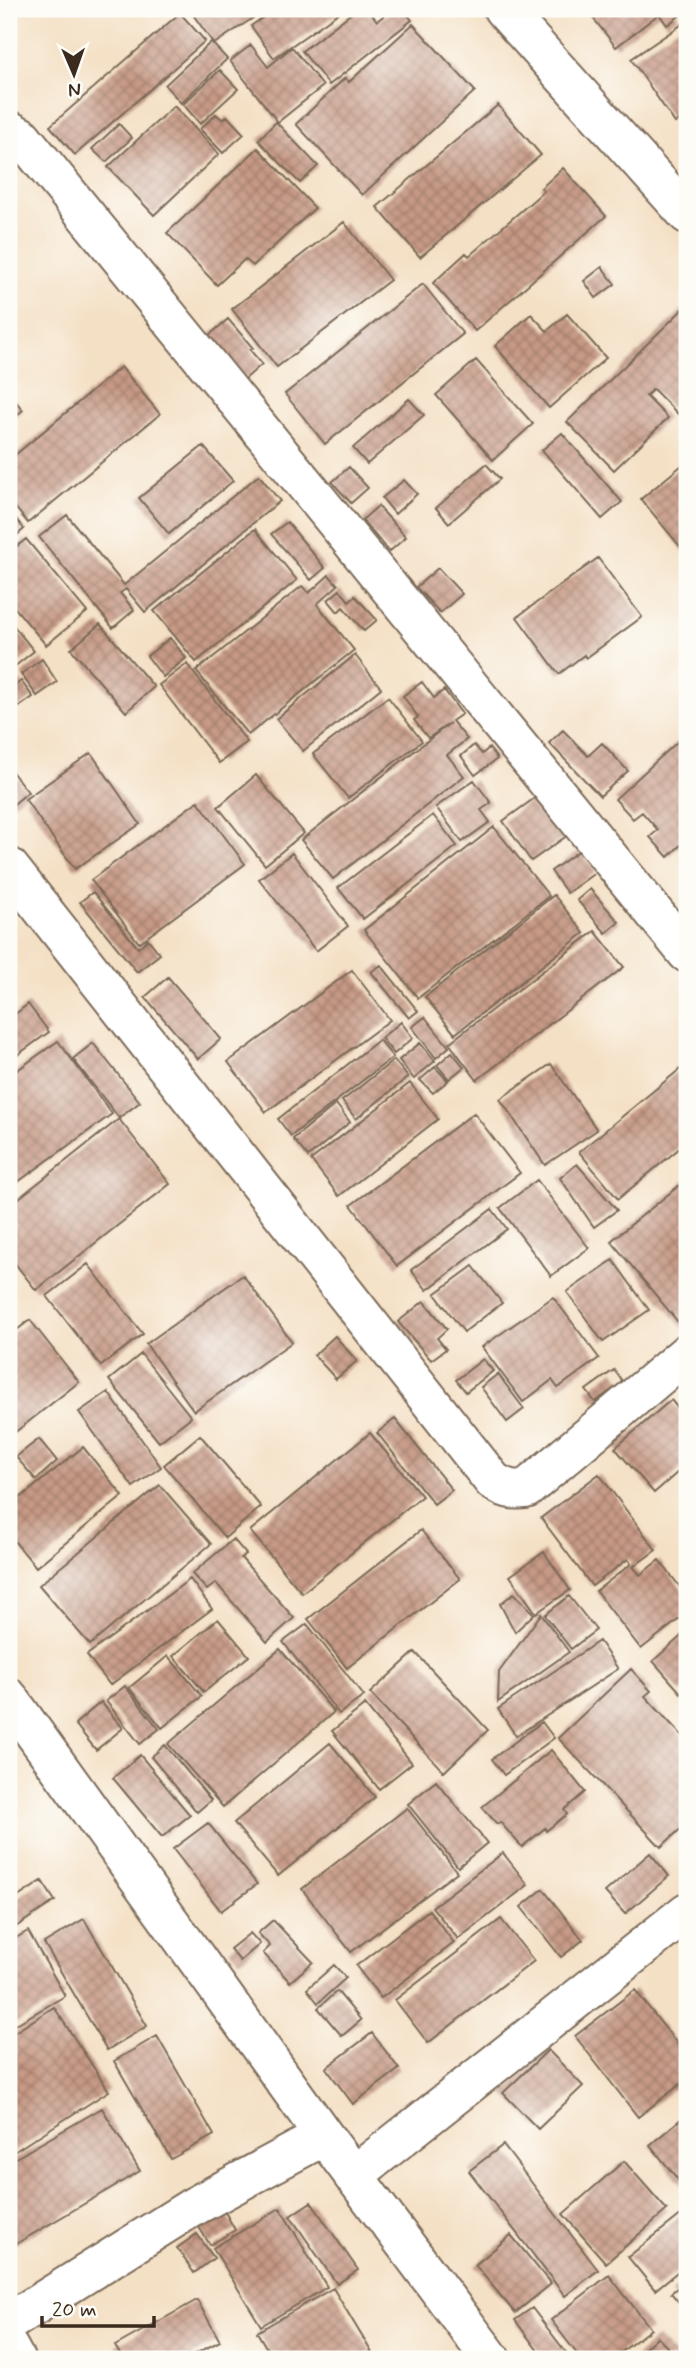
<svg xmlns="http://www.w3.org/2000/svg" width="696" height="2368" font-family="Mynerve,sans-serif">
<defs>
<pattern id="building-cross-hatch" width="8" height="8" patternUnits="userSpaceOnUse" patternTransform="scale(1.75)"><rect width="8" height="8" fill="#c79a86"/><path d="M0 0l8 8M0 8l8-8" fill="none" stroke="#a37e6d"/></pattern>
</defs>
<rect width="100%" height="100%" fill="#fdfcf7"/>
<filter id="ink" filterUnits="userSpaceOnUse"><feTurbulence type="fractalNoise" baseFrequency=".0143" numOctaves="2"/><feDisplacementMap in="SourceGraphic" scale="14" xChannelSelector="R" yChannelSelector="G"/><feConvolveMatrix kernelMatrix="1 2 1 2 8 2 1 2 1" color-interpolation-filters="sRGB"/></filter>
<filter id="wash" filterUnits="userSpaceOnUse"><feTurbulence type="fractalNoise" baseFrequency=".00686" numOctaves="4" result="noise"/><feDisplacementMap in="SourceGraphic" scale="28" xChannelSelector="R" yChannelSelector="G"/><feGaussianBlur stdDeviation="1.57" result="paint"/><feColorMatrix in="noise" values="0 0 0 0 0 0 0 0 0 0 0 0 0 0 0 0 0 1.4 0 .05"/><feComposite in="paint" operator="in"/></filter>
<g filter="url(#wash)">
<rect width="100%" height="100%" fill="#f4e0c5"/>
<g id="blocks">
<path fill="url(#building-cross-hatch)" d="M189 9H251L256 16 214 44Z
M275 9H344L274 58 251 26Z
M357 9H368L377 21 392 9H403L412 20 329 85 302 51Z
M586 9H673L679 16 667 25 659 14 616 47Z
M180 13 205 41 75 155 50 126Z
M687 21V115L675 123 631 59Z
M413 24 475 91 362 195 296 124 345 78 349 82Z
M211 42 227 59 181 103 165 85Z
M251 45 268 67 292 47 323 86 278 122 230 61Z
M220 70 238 89 200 124 183 104Z
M498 105 541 155 420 257 377 207Z
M174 106 219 154 154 215 108 167Z
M216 114 223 120 227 116 244 134 223 153 200 129Z
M276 122 318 166 300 183 258 140Z
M119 124 132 138 106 162 92 149Z
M258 148 315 208 253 266 245 259 217 285 167 233Z
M563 168 606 216 475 331 433 283 466 253 469 256 544 191 541 188Z
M344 222 390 280 277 367 232 309Z
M602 267 615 284 596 298 584 281Z
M423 284 463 334 325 444 285 394Z
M685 307 687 309V404L678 414 653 389 646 396 668 418 614 470 567 422Z
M531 314 547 331 567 314 606 358 549 408 495 346Z
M228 319 253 348 250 350 262 364 244 380 206 338Z
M476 360 533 424 493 460 436 395Z
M121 367 160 414 28 523 9 500V460Z
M9 394 23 410 9 422Z
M409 399 424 415 367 464 353 448Z
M562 433 622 502 602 519 542 450Z
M203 446 233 481 169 534 139 498Z
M687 461V555L641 499Z
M486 464 500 479 449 523 436 508Z
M349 467 368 488 351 503 332 482Z
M259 475 280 501 145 612 126 589 120 593 134 610 113 628 39 537 67 515 124 585Z
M404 480 417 494 395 514 382 498Z
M378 506 406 537 389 552 362 520Z
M9 510 24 529 9 542Z
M287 522 325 568 311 580 271 534Z
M255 529 297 580 196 662 154 611Z
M26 539 87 612 46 645 9 601V553Z
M598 558 642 617 586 658 584 655 559 674 517 617Z
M438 568 462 594 440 613 416 587Z
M329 575 338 585 317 604 354 650 248 735 196 671 302 586 309 593Z
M340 590 349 601 355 596 377 620 364 631 343 607 338 612 328 600Z
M9 620 34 651 9 671Z
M100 624 154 687 126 712 71 649Z
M170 638 186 658 163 677 147 656Z
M355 655 381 688 303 751 276 719Z
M42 659 57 682 37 696 21 674Z
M187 664 247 742 219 763 159 685Z
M21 681 33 697 9 714V690Z
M422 682 434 698 444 690 462 714 452 721 467 739 447 755 464 776 333 879 301 840 450 723 428 738 414 720 418 717 403 696Z
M388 697 422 741 348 798 313 754Z
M563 730 588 756 602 743 628 771 600 796 549 743Z
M687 733V839L668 857 650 837 658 830 642 812 633 819 615 799Z
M474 745 482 754 489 748 497 759 475 775 461 756Z
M91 753 140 824 75 869 25 799Z
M9 768 28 792 9 808Z
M256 775 304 833 265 865 218 807Z
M474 780 491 803 481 810 490 822 462 842 436 807Z
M539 795 568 835 531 861 503 821Z
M198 801 245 864 139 943 91 880Z
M433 815 457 846 363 919 338 888Z
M494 827 549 896 418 998 364 930Z
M580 850 596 872 567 893 551 871Z
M292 853 348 926 316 951 259 879Z
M590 889 619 922 606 933 577 900Z
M93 892 138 948 148 939 160 954 137 972 80 902Z
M554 895 584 933 455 1034 425 997Z
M595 931 624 967 477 1080 449 1043Z
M381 965 418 1011 409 1018 371 972Z
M352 970 390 1020 266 1112 228 1062Z
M168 977 221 1039 198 1059 145 997Z
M28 1004 49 1032 9 1061V1019Z
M425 1017 449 1047 436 1058 412 1027Z
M401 1022 413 1038 394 1054 381 1038Z
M379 1040 393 1057 291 1136 278 1119Z
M58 1041 112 1114 15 1184 9 1175V1076Z
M93 1043 140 1102 119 1118 73 1059Z
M420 1043 435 1061 414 1079 399 1060Z
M452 1052 464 1067 449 1079 437 1065Z
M394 1060 408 1077 356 1119 342 1101Z
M551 1064 597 1130 545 1165 500 1099Z
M685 1065 687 1068V1142L618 1199 579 1152Z
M435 1067 448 1081 433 1093 420 1080Z
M410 1083 438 1119 339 1196 311 1160Z
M336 1104 350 1122 308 1157 293 1139Z
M474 1113 520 1173 397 1266 351 1205Z
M119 1119 170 1184 36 1290 9 1256V1206Z
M577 1164 617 1210 594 1227 560 1178Z
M687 1179V1333L611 1241Z
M537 1180 589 1248 551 1276 500 1208Z
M492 1209 507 1229 427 1290 411 1270Z
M613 1260 649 1310 603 1342 567 1292Z
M88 1264 143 1334 101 1366 47 1296Z
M473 1266 502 1303 464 1332 435 1294Z
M243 1275 292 1342 194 1411 146 1344Z
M553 1297 599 1358 558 1388 552 1380 523 1402 482 1347Z
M424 1301 447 1329 437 1338 446 1349 431 1360 398 1322Z
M30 1320 79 1382 9 1437V1336Z
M335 1336 357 1361 336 1379 314 1355Z
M141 1354 191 1417 159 1442 109 1380Z
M483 1359 493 1371 466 1392 456 1380Z
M614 1370 623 1382 595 1402 586 1390Z
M498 1374 524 1409 507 1422 481 1387Z
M108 1392 161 1467 133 1487 79 1412Z
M671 1400 687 1419V1464L654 1493 615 1448Z
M395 1419 452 1490 434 1504 377 1433Z
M370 1433 422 1496 302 1593 250 1531Z
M200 1435 261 1507 225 1538 164 1465Z
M39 1439 57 1461 36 1480 16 1457Z
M83 1447 123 1496 36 1567 9 1535V1507Z
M599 1474 656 1550 633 1567 640 1575 659 1560 687 1596V1613L641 1649 596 1591 631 1564 628 1559 592 1586 541 1518Z
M160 1485 211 1544 90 1645 39 1585Z
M421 1530 460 1579 347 1668 308 1619Z
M233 1539 246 1554 241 1558 294 1618 267 1642 216 1583 207 1590 192 1574Z
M544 1552 570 1590 536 1613 510 1576Z
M190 1579 212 1609 110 1685 87 1655Z
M514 1593 534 1614 515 1632 500 1604Z
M569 1596 596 1630 571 1649 545 1615Z
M541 1614 569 1652 498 1702 499 1672Z
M218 1619 249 1656 204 1692 173 1656Z
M307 1624 364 1696 339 1714 283 1642Z
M687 1631V1687L681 1693 653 1661Z
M599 1641 618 1669 516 1736 498 1709Z
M280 1649 334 1712 223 1807 168 1744Z
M415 1652 488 1730 444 1772 370 1693Z
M168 1656 202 1696 162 1728 129 1688Z
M631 1669 651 1691 645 1696 687 1741V1823L661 1847 558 1738Z
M125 1686 159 1729 140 1744 106 1701Z
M101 1702 123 1728 96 1750 75 1724Z
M365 1705 412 1763 379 1789 332 1731Z
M542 1722 554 1738 504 1775 492 1759Z
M330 1743 375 1797 278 1876 234 1823Z
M165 1745 211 1800 197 1812 151 1757Z
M551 1750 585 1792 564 1810 567 1814 546 1831 545 1828 522 1847 500 1822 497 1824 482 1807Z
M140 1755 190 1815 162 1837 113 1778Z
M436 1781 487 1843 458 1867 408 1804Z
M407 1808 457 1872 351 1952 302 1889Z
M208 1823 257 1884 221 1911 173 1849Z
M503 1853 528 1885 458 1939 432 1907Z
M650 1853 669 1876 625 1914 605 1892Z
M42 1881 55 1901 14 1928 9 1920V1903Z
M543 1889 583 1940 561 1957 521 1907Z
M429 1910 454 1943 381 1998 356 1966Z
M84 1919 147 2026 107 2050 44 1943Z
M501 1919 534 1961 428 2043 395 2000Z
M273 1920 313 1962 290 1982 263 1953 270 1946 258 1933Z
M28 1931 65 1996 9 2028V1942Z
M250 1933 260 1944 240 1961 230 1949Z
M334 1965 346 1978 318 2003 307 1989Z
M635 1990 687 2056V2079L638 2117 575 2036Z
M337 1991 361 2020 342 2036 318 2008Z
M54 2007 109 2091 9 2155V2036Z
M372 2033 399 2069 353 2104 326 2068Z
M157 2036 214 2135 171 2159 114 2061Z
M548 2050 583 2086 538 2129 503 2093Z
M102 2108 140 2171 9 2248V2162Z
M687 2114V2191L650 2145Z
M503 2145 598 2270 565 2296 469 2171Z
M624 2161 667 2210 606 2263 563 2214Z
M311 2202 358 2270 337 2284 290 2216Z
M280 2208 327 2287 261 2326 213 2248Z
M687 2210V2264L655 2290 628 2257Z
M225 2212 235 2230 210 2245 199 2227Z
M197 2234 214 2258 194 2273 177 2248Z
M511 2235 551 2284 515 2313 475 2265Z
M609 2275 651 2329 612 2359H581L551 2320Z
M687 2280V2312L671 2293Z
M333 2288 372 2353 362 2359H273L257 2332Z
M197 2300 220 2341 193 2355 196 2359H123L115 2346Z
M532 2308 571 2359H544L515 2320Z
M657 2337 679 2359H633Z"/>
</g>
</g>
<g filter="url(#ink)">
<use href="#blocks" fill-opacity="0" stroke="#7c6a58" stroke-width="2"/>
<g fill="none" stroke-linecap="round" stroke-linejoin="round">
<g stroke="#7c6a58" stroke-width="42">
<path id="minor" d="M503 9 687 214
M9 130 22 137 687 953
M9 867 493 1481C504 1488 512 1491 526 1489L687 1353
M9 1698 324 2136 491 2359
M353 2176 687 1912
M9 2322 191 2208 324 2136
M9 2348 15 2359"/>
</g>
<use href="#minor" stroke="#fff" stroke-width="38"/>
</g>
</g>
<rect width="696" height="2368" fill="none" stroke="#fdfcf7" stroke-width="35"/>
<g transform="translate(74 74) rotate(178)" stroke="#fdfcf7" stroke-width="5" paint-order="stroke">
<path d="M0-5L12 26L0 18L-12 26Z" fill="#3b2a1e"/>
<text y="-10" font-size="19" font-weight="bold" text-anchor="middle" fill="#3b2a1e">N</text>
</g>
<path d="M42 2316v10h112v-10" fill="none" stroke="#3b2a1e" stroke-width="3.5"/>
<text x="52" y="2316" font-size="21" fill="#3b2a1e" stroke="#fdfcf7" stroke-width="5" paint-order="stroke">20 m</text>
</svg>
